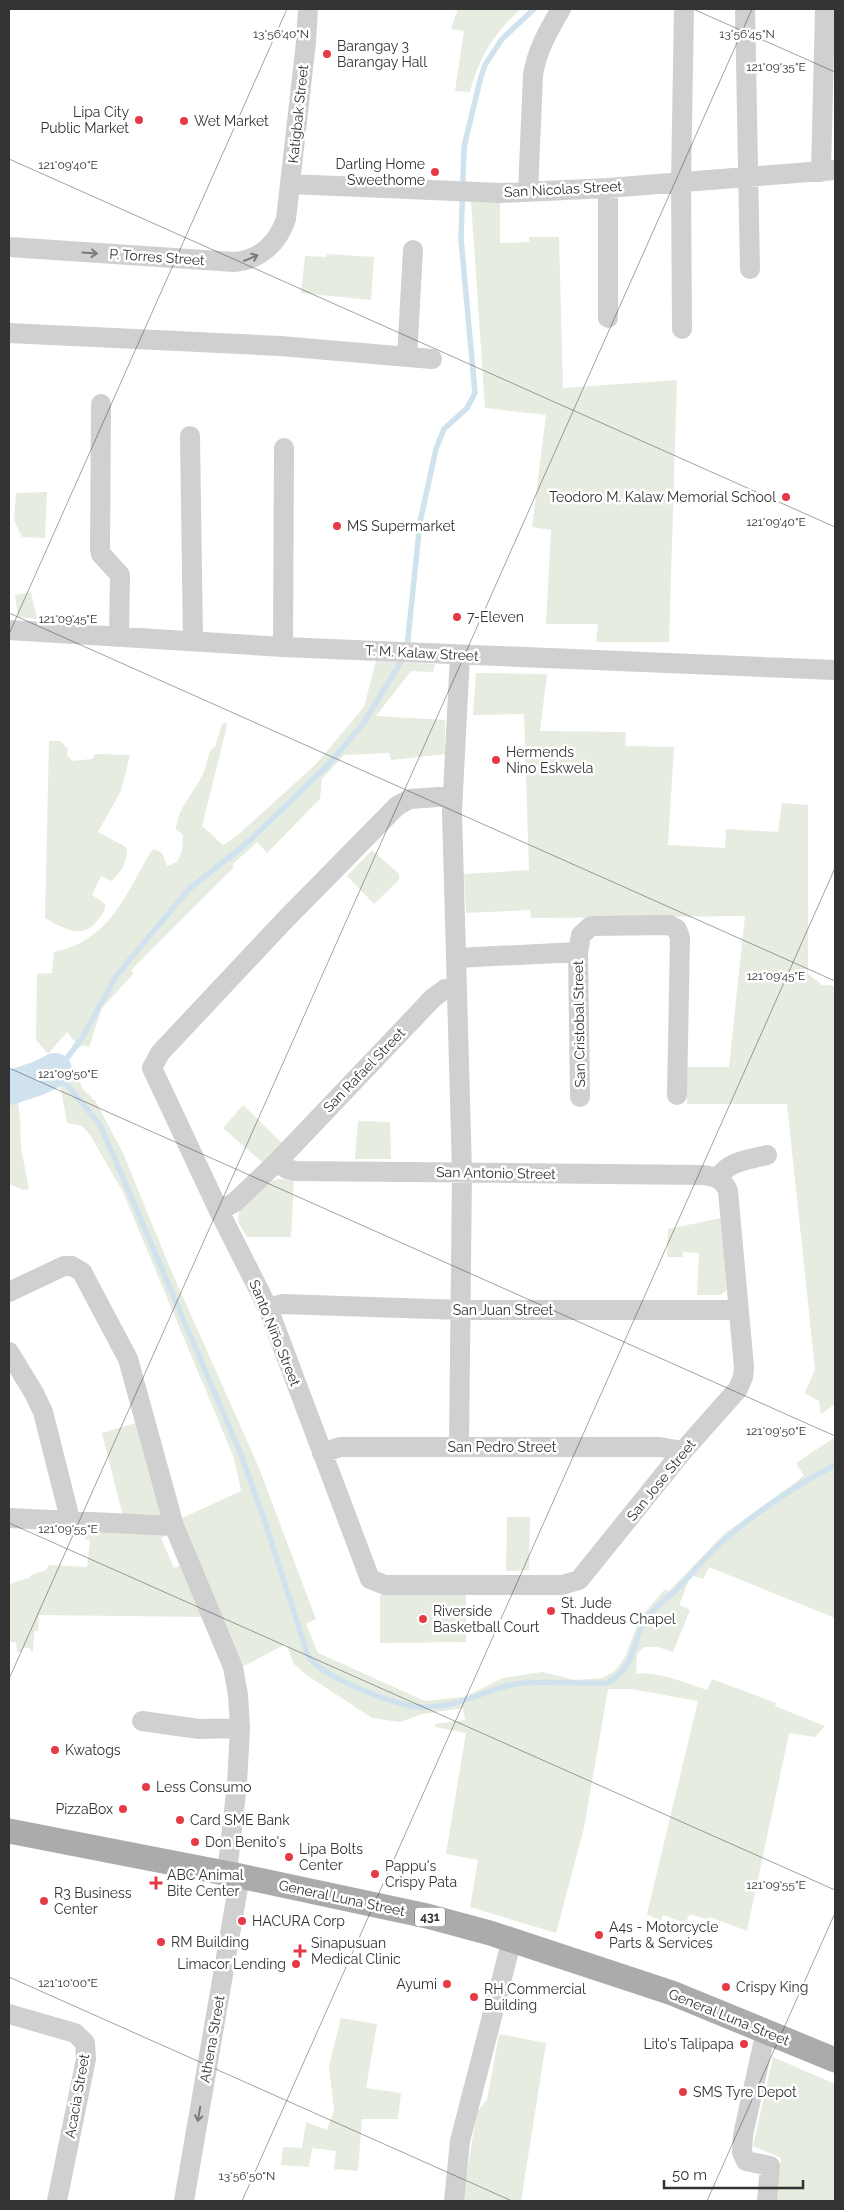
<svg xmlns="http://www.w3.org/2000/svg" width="844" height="2210" font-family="Raleway,sans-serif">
<rect width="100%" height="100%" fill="#fff"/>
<path fill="#e6ecdf" d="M458 9H521C495 31 478 59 470 92L455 91 464 31 451 29Z
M500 200V243L529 242V237H559L563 388 677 380 669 642H596L598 624H546L551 530 532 527 546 415 485 408 471 201Z
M327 254 374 257 371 300 301 293 305 256 326 257Z
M47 492 45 538 22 537 14 520 16 493Z
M31 592 37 619 18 617 15 595Z
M376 661 435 664 433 672 411 671 376 716 445 720V754L391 760 389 753 344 755 322 779 320 799 267 853 257 842 232 865 234 867 131 970 134 973 102 1008 89 1047 83 1045C74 1050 68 1059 62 1068L67 1079 79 1080 82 1088 96 1102 123 1153 170 1268 259 1468 316 1619 306 1624 318 1653 425 1701 464 1697 503 1678 542 1672 575 1680 602 1678 615 1671 625 1657 640 1618 665 1589 669 1591 724 1534 796 1482 804 1475 796 1463 835 1437V1618L709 1567 703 1579 691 1575 679 1605 690 1610 673 1652 658 1647H644L637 1654 636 1674C659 1671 685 1683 707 1690L712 1679 776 1703 775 1706 825 1726 815 1737 789 1733 747 1931 710 1917 709 1920 690 1914 685 1923 663 1915 661 1921 647 1914 698 1701 631 1689H608L584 1828 556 1933 470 1907 478 1860 446 1854 466 1733 435 1727V1724L465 1720 463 1708 422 1714 400 1722 372 1718 305 1674 294 1664 286 1644 244 1666 180 1519 241 1491 234 1458 122 1190 90 1135 82 1126 67 1123 59 1079 55 1075 34 1082 17 1094 20 1117 21 1148 29 1189 23 1190 9 1184V1081L40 1065 58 1064 65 1058 75 1042 67 1032 48 1054 36 1040 37 974 52 973 54 952C109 941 125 896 150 853L154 849 162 853 167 866 177 862 182 851 183 835 176 829C178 807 194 793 203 774 207 765 207 756 212 748L215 747 222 724 227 723 226 730 202 826 223 845 238 835 316 764 364 707Z
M476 673 547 674 540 731 626 732 625 746 674 747 668 845 725 848 726 829 778 832 782 803 808 805V974L822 985 835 986V1404L821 1414 819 1401 805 1393 815 1369 787 1104H687V1067H729L745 916 531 918 530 910 466 913 464 874 529 870 524 714 473 715Z
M49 741H60L68 749 67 755 72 761 92 759 95 754 130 755 121 791 98 832 124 846 127 849C127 861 121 874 111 881L101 876 92 895 105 904C106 911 101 916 97 921 82 941 61 927 45 918Z
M372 850 399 874V880L374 904 347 876Z
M243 1105 282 1143 263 1163 223 1128Z
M358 1121 390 1122 391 1159H355Z
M278 1179 294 1180 291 1237H247L238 1222 239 1211 270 1182Z
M721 1218 727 1290 720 1295H697L699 1253 683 1252V1257H667L668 1229Z
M139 1422 165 1516H123L102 1433Z
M507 1517H530L529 1570 506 1571Z
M86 1530 170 1533 161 1538 174 1568 185 1564 208 1617 39 1615 38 1631H34L33 1651H31L30 1648H23L22 1652H17L16 1642H9V1584L29 1578 31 1575 46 1570 49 1565 87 1567 90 1540 85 1539Z
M466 1594V1642L380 1643V1595Z
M341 2018 377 2024 366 2088 401 2093 398 2119H362L358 2171 334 2169 336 2151 312 2148 309 2167 281 2165 283 2147 302 2148 306 2122 327 2130 334 2110 329 2066Z
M499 2034 546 2043 521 2201H462L477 2112 487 2100Z
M773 2057 835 2084V2201H776L781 2158 753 2146Z"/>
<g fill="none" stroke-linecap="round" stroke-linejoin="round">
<path stroke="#cfe2ee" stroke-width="5.5" d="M407 648 420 522 436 449 444 429 467 408 475 393 461 239 464 147 480 80 485 65 502 39 534 9
M404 657 363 724 328 765 246 844 189 889 147 939 116 976 82 1038 62 1065 55 1070 100 1125 121 1173 240 1452 265 1522 308 1656C322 1677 395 1706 420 1707 429 1708 438 1706 447 1705 473 1700 497 1685 524 1683 551 1681 580 1684 607 1683 639 1666 630 1638 650 1614 658 1605 669 1597 678 1588 693 1573 706 1556 722 1542 756 1512 795 1486 835 1465"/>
<path stroke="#cfe2ee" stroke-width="34" d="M9 1088 39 1078 55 1070"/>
<path stroke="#d0d0d0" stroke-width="20" d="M745 9 750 269
M821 172 825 9
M290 184 501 193 608 188 835 170
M608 188V318
M528 192 533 75C537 50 548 31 561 9
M9 247 234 262C260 260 278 243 286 219L306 42 308 9
M682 329 681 182 684 9
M9 333 280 346 432 359
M407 357 413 250
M101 404 100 549 101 554 120 575 119 635
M190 436 193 641
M9 630 283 647 835 670
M283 647 284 448
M578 952 581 935 591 926 669 925 677 929 680 938 677 1095
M456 958 578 952 580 1097
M277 1162 287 1169 296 1171 704 1175C716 1177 723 1179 728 1191L744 1367 743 1377 738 1389 683 1451 579 1580 562 1585H385L370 1579 268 1308 219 1211 152 1068 160 1053 283 922 397 806 410 799 452 796
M718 1178C728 1161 748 1160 767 1155
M219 1211 235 1202 277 1162 433 998 445 989 456 986
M9 1292 64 1266H72L82 1272 128 1359 174 1526 233 1667 238 1695 240 1728 237 1784 227 1873
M268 1308 282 1304 462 1310H738
M9 1352 34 1393 43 1412 68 1511 69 1522
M459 1447 462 1172 452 812 460 655
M322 1453 340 1447H660L683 1451
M9 1518 174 1526
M142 1721 199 1729 240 1728
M9 2014 75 2033 85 2043 86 2059 57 2201
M766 2031 743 2135 742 2152 746 2161 770 2166 767 2201
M184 2201 240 1876
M454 2201 460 2141 512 1939"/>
<path stroke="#ababab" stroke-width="25" d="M9 1831 240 1876 427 1916 490 1933 672 1993 835 2060"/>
</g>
<defs><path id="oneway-shaft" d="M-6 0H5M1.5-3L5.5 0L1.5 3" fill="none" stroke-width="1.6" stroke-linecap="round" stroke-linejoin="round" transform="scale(1.25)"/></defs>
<g stroke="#7a7a7a">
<use href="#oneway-shaft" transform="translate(90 253) rotate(4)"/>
<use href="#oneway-shaft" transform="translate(251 258) rotate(-23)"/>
<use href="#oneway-shaft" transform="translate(199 2114) rotate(100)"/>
</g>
<path fill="none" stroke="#333" stroke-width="1" stroke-opacity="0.45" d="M693 9 835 72M9 159 835 527M9 613 835 981M9 634 287 9M9 1068 835 1436M9 1523 835 1890M9 1679 752 9M9 1977 512 2201M242 2201 835 868M707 2201 835 1913"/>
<g fill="#e63946" stroke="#fff" stroke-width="2">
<circle cx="327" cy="54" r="5"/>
<circle cx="139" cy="120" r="5"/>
<circle cx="184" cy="121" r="5"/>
<circle cx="435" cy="172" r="5"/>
<circle cx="786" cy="497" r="5"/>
<circle cx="337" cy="526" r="5"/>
<circle cx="457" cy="617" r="5"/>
<circle cx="496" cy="760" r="5"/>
<circle cx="551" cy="1611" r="5"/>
<circle cx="423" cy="1619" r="5"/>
<circle cx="55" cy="1750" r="5"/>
<circle cx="146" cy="1787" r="5"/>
<circle cx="123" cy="1809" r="5"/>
<circle cx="180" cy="1820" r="5"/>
<circle cx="195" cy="1842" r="5"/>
<circle cx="289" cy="1857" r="5"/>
<circle cx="375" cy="1874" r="5"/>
<path d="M153.5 1875.5h5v5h5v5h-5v5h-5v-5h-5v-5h5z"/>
<circle cx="44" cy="1901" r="5"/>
<circle cx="242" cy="1921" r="5"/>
<circle cx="599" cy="1935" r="5"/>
<circle cx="161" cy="1942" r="5"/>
<path d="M297.5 1943.5h5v5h5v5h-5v5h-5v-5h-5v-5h5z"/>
<circle cx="296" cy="1964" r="5"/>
<circle cx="447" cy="1984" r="5"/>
<circle cx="726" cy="1987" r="5"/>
<circle cx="474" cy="1997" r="5"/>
<circle cx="744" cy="2044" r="5"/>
<circle cx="683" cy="2092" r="5"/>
</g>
<g text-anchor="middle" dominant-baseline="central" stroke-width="5" stroke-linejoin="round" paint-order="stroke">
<rect fill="#fff" stroke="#707070" stroke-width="1" x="415" y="1907.5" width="30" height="19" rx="4"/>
<g font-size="12" font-weight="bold" fill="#333">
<text x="430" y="1917">431</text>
</g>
<g font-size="14" fill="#333" stroke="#fff" text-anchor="start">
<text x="337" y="46">Barangay 3<tspan x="337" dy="16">Barangay Hall</tspan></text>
<text x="129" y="112" text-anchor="end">Lipa City<tspan x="129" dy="16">Public Market</tspan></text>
<text x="194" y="121">Wet Market</text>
<text x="425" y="164" text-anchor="end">Darling Home<tspan x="425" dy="16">Sweethome</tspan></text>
<text x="776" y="497" text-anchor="end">Teodoro M. Kalaw Memorial School</text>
<text x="347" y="526">MS Supermarket</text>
<text x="467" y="617">7-Eleven</text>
<text x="506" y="752">Hermends<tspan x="506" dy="16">Nino Eskwela</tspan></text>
<text x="561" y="1603">St. Jude<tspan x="561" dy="16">Thaddeus Chapel</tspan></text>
<text x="433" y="1611">Riverside<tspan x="433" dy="16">Basketball Court</tspan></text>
<text x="65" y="1750">Kwatogs</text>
<text x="156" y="1787">Less Consumo</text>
<text x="113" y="1809" text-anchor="end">PizzaBox</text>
<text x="190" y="1820">Card SME Bank</text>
<text x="205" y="1842">Don Benito's</text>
<text x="299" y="1849">Lipa Bolts<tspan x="299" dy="16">Center</tspan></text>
<text x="385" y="1866">Pappu's<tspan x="385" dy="16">Crispy Pata</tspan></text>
<text x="167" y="1875">ABC Animal<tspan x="167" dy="16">Bite Center</tspan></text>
<text x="54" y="1893">R3 Business<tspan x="54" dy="16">Center</tspan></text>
<text x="252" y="1921">HACURA Corp</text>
<text x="609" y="1927">A4s - Motorcycle<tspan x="609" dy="16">Parts &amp; Services</tspan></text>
<text x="171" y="1942">RM Building</text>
<text x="311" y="1943">Sinapusuan<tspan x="311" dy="16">Medical Clinic</tspan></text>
<text x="286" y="1964" text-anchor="end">Limacor Lending</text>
<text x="437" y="1984" text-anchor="end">Ayumi</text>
<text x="736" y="1987">Crispy King</text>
<text x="484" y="1989">RH Commercial<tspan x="484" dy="16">Building</tspan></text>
<text x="734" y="2044" text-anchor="end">Lito's Talipapa</text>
<text x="693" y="2092">SMS Tyre Depot</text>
</g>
<g font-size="14" fill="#333" stroke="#fff">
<text transform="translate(298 114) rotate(-84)">Katigbak Street</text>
<text transform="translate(563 189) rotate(-3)">San Nicolas Street</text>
<text transform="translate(157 257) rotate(4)">P. Torres Street</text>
<text transform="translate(422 653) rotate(3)">T. M. Kalaw Street</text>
<text transform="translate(579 1024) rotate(-91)">San Cristobal Street</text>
<text transform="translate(364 1070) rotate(-46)">San Rafael Street</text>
<text transform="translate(496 1173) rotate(1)">San Antonio Street</text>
<text x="503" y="1310">San Juan Street</text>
<text transform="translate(275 1333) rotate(68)">Santo Niño Street</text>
<text x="502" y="1447">San Pedro Street</text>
<text transform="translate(661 1480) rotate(-51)">San Jose Street</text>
<text transform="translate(342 1898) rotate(12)">General Luna Street</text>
<text transform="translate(729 2017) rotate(22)">General Luna Street</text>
<text transform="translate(212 2039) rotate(-80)">Athena Street</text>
<text transform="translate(77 2096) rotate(-80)">Acacia Street</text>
</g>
</g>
<g font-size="12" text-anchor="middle" fill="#333" stroke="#fff" stroke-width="5" stroke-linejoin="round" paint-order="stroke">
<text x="281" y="38">13°56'40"N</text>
<text x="747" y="38">13°56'45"N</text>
<text x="776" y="71">121°09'35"E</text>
<text x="68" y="169">121°09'40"E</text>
<text x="776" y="526">121°09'40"E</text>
<text x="68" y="623">121°09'45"E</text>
<text x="776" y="980">121°09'45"E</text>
<text x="68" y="1078">121°09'50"E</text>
<text x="776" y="1435">121°09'50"E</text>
<text x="68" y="1533">121°09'55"E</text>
<text x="776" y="1889">121°09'55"E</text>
<text x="68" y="1987">121°10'00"E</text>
<text x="247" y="2180">13°56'50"N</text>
</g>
<rect width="844" height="2210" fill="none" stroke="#333333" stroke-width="20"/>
<path d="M664 2180v8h139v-8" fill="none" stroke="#333333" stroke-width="2.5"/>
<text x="672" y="2180" font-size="15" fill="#333333" stroke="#ffffff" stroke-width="4" paint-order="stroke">50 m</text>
</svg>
